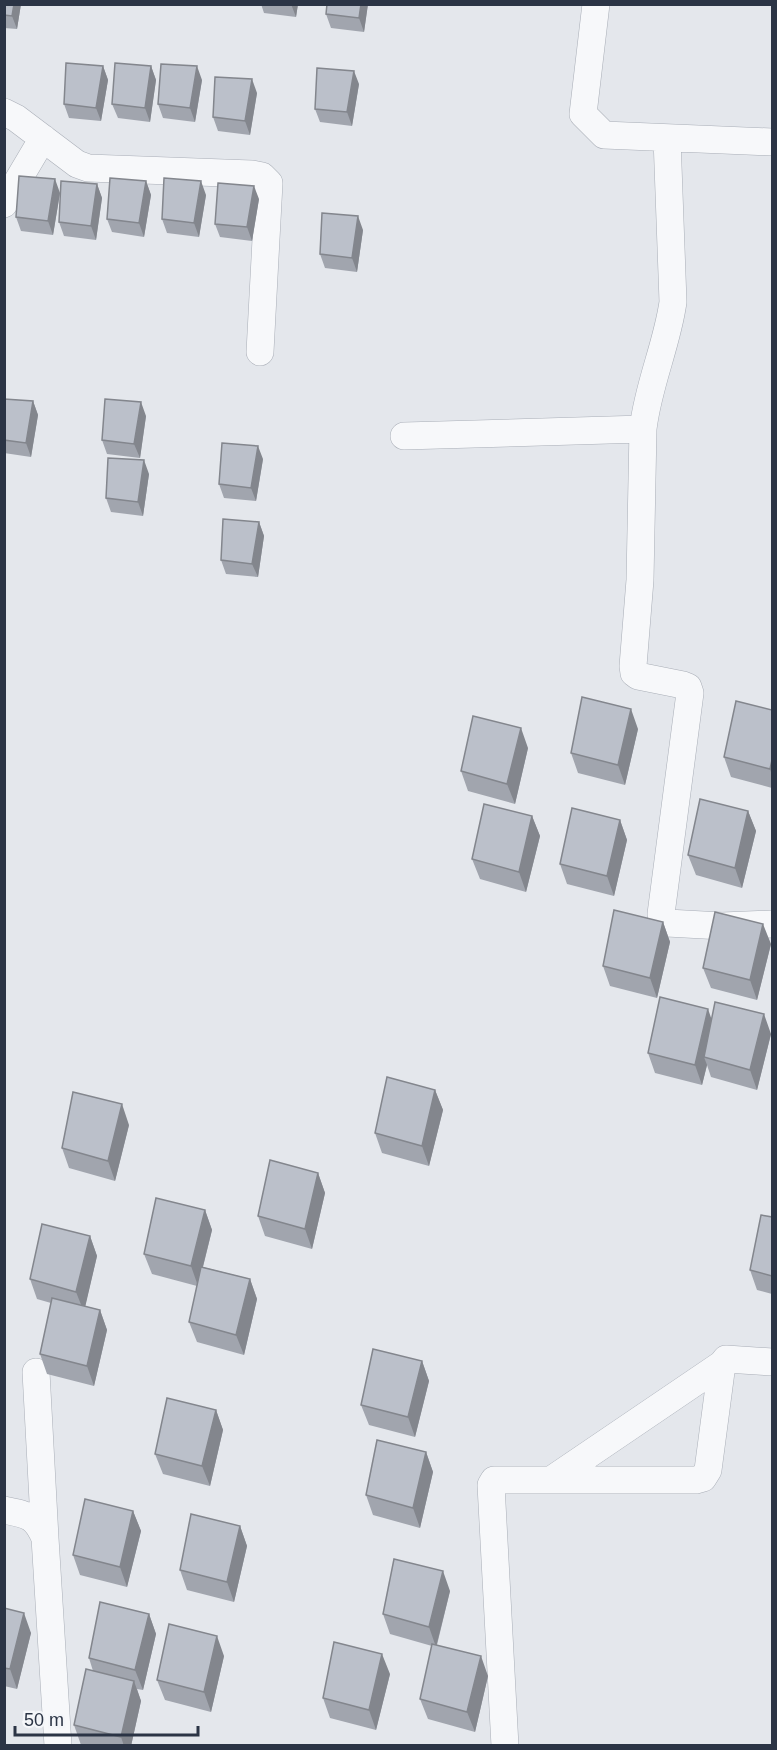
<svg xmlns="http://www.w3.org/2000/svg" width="777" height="1750" font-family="Arial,sans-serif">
<rect width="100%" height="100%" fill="#e4e7ec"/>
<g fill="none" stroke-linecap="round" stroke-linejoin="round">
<g stroke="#a9aeb7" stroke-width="28">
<path id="street" d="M596 4 583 114 604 135 772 142
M4 112 16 118 77 164 88 168 252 174 262 176 269 183 260 352
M667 138 673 302C667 345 648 385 643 429L640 580 633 666 634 673 638 676 683 685 688 687 690 693 661 914 662 921 667 923 722 926 772 924
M4 204 43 138
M404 436 643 429
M36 1372 45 1538
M551 1480 722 1364
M4 1510C28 1515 35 1515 45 1538L58 1746
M505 1746 491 1485 494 1480H696L703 1478 708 1470 722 1364 726 1359 772 1362"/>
</g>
<use href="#street" stroke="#f7f8fa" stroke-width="27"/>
</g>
<path fill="#a1a5ae" d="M4 4H21L17 29 4 28Z
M261 4H298L296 17 264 13Z
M368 4 364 32 331 28 326 14Z
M103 66 108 80 101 121 69 118 64 104Z
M151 66 156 80 150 122 118 118 112 104Z
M202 80 195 122 163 118 158 104Z
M359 84 352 126 320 122 315 109Z
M257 93 250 135 218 131 213 117Z
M146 181 151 195 144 237 112 232 107 219Z
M97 184 102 198 96 240 64 236 59 222Z
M60 193 53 235 21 231 16 217Z
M206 195 199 237 167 233 162 219Z
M259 199 252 241 220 237 215 224Z
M363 230 357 272 325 268 320 254Z
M4 399 33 401 38 415 31 457 4 453Z
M146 416 140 458 107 454 102 440Z
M263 459 256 501 224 498 219 484Z
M149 474 143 516 111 512 106 498Z
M259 522 264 536 258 577 226 574 221 560Z
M772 710V788L731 777 724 757Z
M638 729 625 785 578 773 571 753Z
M528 748 515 804 468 791 461 771Z
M748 811 756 831 742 888 696 875 688 855Z
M532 816 540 836 526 892 480 879 472 859Z
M620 820 627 840 614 896 567 884 560 864Z
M663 922 670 942 657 998 610 986 603 966Z
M771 944 757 1000 711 988 703 968Z
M712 1019 771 1034 757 1090 711 1077 707 1065 702 1085 655 1073 648 1053Z
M435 1090 443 1110 429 1166 382 1153 375 1133Z
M129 1125 115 1181 69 1168 62 1148Z
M318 1173 325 1193 312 1249 265 1236 258 1216Z
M205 1210 212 1230 203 1267 250 1279 257 1299 244 1355 197 1342 189 1322 197 1286 152 1274 144 1254Z
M772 1217V1294L757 1290 750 1270Z
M90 1236 97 1256 85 1306 100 1310 107 1330 94 1386 47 1374 40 1354 51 1303 37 1299 30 1279Z
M422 1361 429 1381 415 1437 369 1425 361 1405Z
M216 1410 223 1430 210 1486 163 1474 155 1454Z
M426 1452 433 1472 420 1528 373 1515 366 1495Z
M133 1511 141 1531 127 1587 80 1575 73 1555Z
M240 1526 247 1546 234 1602 187 1590 180 1570Z
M450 1591 437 1645 488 1676 475 1732 428 1719 420 1699 432 1646 390 1634 383 1614Z
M4 1608 31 1633 17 1689 4 1686Z
M149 1614 156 1634 143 1690 137 1689 141 1701 131 1746H85L81 1745 74 1725 93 1671 89 1658Z
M224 1656 211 1712 165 1700 157 1680Z
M390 1674 376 1730 330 1718 323 1698Z"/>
<path fill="#83868d" d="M14 4H21L17 29 12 16Z
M291 4H298L296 17Z
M361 4H368L364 32 359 18Z
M103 66 108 80 101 121 96 108Z
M151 66 156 80 150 122 145 108Z
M197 66 202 80 195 122 190 108Z
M354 71 359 84 352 126 347 112Z
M252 79 257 93 250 135 245 121Z
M55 179 60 193 53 235 48 221Z
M146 181 151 195 144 237 139 223Z
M201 181 206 195 199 237 194 223Z
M97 184 102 198 96 240 91 226Z
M254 186 259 199 252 241 247 227Z
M358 216 363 230 357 272 352 258Z
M33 401 38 415 31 457 26 443Z
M141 402 146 416 140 458 134 444Z
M258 446 263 459 256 501 251 488Z
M144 460 149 474 143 516 138 502Z
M259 522 264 536 258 577 252 564Z
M631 709 638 729 625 785 618 765Z
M521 728 528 748 515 804 507 784Z
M772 760V775L770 769Z
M748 811 756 831 742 888 735 868Z
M532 816 540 836 526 892 519 872Z
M620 820 627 840 614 896 607 876Z
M663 922 670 942 657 998 650 978Z
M763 924 771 944 757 1000 750 980Z
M708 1009 715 1029 704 1057 707 1065 702 1085 695 1065Z
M764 1014 771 1034 757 1090 750 1070Z
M435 1090 443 1110 429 1166 422 1146Z
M122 1104 129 1125 115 1181 108 1161Z
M318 1173 325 1193 312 1249 305 1229Z
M205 1210 212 1230 198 1286 191 1266Z
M90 1236 97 1256 84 1312 76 1292Z
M250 1279 257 1299 244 1355 236 1335Z
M100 1310 107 1330 94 1386 87 1366Z
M422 1361 429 1381 415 1437 408 1417Z
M216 1410 223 1430 210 1486 202 1466Z
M426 1452 433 1472 420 1528 413 1508Z
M133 1511 141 1531 127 1587 120 1567Z
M240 1526 247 1546 234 1602 227 1582Z
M443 1571 450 1591 436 1647 429 1627Z
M24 1613 31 1633 17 1689 10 1669Z
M149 1614 156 1634 143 1690 135 1670Z
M217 1636 224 1656 211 1712 204 1692Z
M382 1654 390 1674 376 1730 369 1710Z
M481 1656 488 1676 475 1732 467 1712Z
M134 1681 141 1701 131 1746H124L121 1737Z"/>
<path fill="#bbc0ca" stroke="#83868d" stroke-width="1.5" d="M4 4H14L12 16 4 15Z
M327 4H361L359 18 326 14Z
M66 63 103 66 96 108 64 104Z
M115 63 151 66 145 108 112 104Z
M161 64 197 66 190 108 158 104Z
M317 68 354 71 347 112 315 109Z
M215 77 252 79 245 121 213 117Z
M19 176 55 179 48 221 16 217Z
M110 178 146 181 139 223 107 219Z
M164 178 201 181 194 223 162 219Z
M61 181 97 184 91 226 59 222Z
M218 183 254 186 247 227 215 224Z
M322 213 358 216 352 258 320 254Z
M4 399 33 401 26 443 4 440Z
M105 399 141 402 134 444 102 440Z
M222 443 258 446 251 488 219 484Z
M108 458 144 460 138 502 106 498Z
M223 519 259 522 252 564 221 560Z
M582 697 631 709 618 765 571 753Z
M736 701 772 710V760L770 769 724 757Z
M473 716 521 728 507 784 461 771Z
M700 799 748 811 735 868 688 855Z
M484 804 532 816 519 872 472 859Z
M572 808 620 820 607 876 560 864Z
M614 910 663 922 650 978 603 966Z
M715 912 763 924 750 980 703 968Z
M660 997 708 1009 695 1065 648 1053Z
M715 1002 764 1014 750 1070 704 1057Z
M387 1077 435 1090 422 1146 375 1133Z
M73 1092 122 1104 108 1161 62 1148Z
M270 1160 318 1173 305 1229 258 1216Z
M156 1198 205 1210 191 1266 144 1254Z
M761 1215 772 1217V1276L750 1270Z
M42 1224 90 1236 76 1292 30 1279Z
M201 1267 250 1279 236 1335 189 1322Z
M52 1298 100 1310 87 1366 40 1354Z
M373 1349 422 1361 408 1417 361 1405Z
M167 1398 216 1410 202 1466 155 1454Z
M377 1440 426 1452 413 1508 366 1495Z
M85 1499 133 1511 120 1567 73 1555Z
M191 1514 240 1526 227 1582 180 1570Z
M394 1559 443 1571 429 1627 383 1614Z
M100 1602 149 1614 135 1670 89 1658Z
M4 1608 24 1613 10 1669 4 1668Z
M169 1624 217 1636 204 1692 157 1680Z
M334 1642 382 1654 369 1710 323 1698Z
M432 1644 481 1656 467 1712 420 1699Z
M86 1669 134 1681 121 1737 74 1725Z"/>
<rect width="777" height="1750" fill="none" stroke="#2b3445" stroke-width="12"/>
<path d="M15 1726v9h183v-9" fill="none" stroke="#2b3445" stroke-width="3"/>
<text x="24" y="1726" font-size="18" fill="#2b3445" stroke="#f4f6f9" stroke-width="4.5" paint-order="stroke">50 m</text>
</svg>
